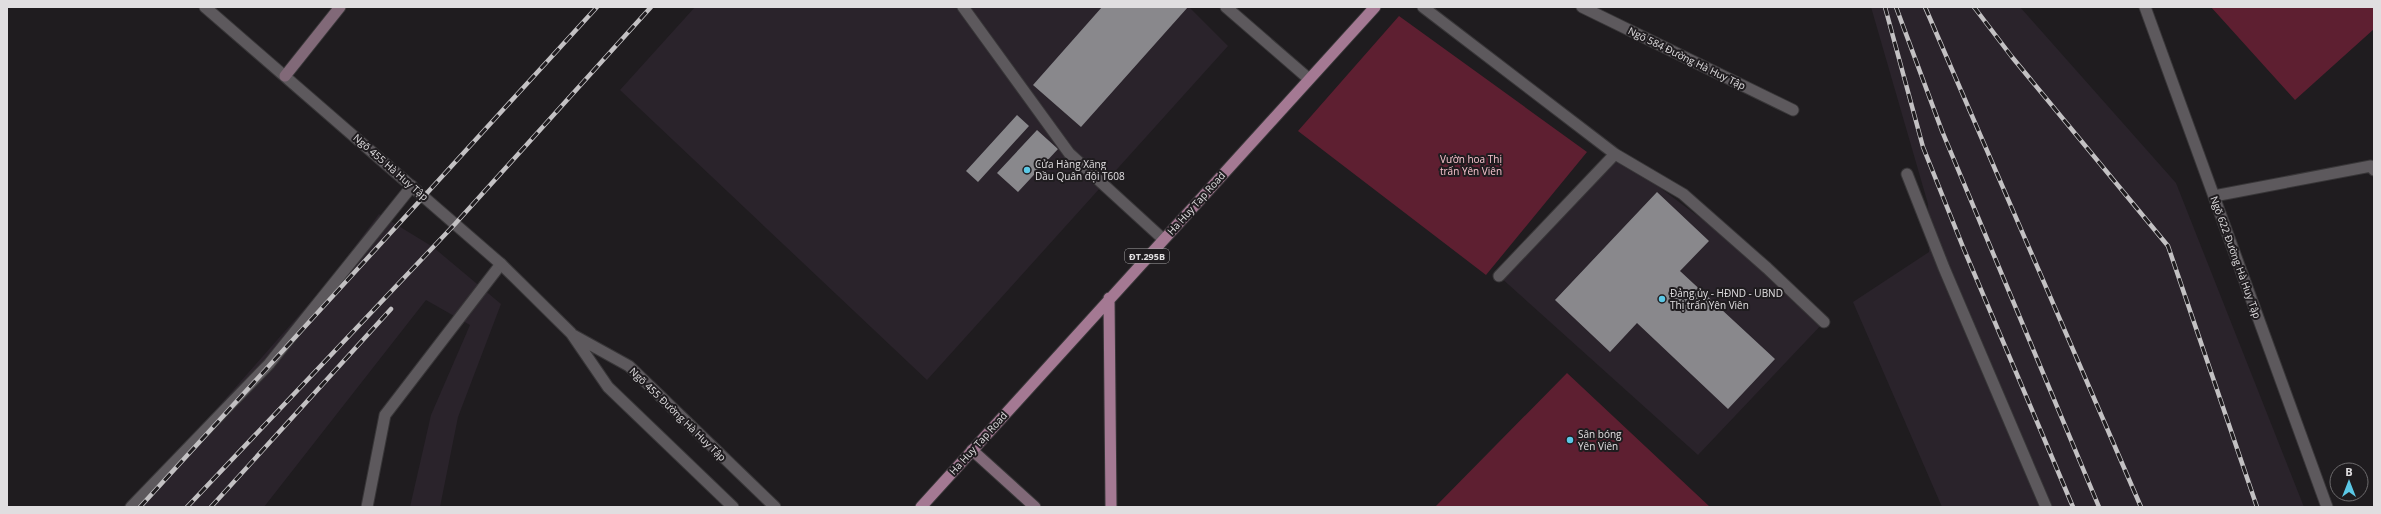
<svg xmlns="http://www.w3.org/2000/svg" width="2381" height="514" font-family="'Open Sans',sans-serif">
<rect width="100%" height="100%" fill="#1f1c1f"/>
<path fill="#2a232b" d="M695 7H1189L1228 46 927 380 620 90Z
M1871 7H2020L2176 183 2304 507H1942L1853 302 1929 252 1928 204Z
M1615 154 1767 268 1824 322 1698 455 1499 276Z
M379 214 433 247 501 304 458 417 440 507H410L431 415 470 325 426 300 264 507H130L329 281Z"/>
<path fill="#5e1f31" d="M2211 7H2374V29L2295 100Z
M1399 16 1587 152 1486 275 1298 131Z
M1567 373 1710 507H1435Z"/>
<path fill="#89888c" d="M1102 7H1188L1081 127 1033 85Z
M1017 115 1029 126 978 182 966 171Z
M1037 130 1058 149 1018 192 997 173Z
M1657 192 1709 241 1680 271 1775 359 1728 409 1637 323 1610 352 1555 300Z"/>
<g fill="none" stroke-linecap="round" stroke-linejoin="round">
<g stroke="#383638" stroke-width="13">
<path id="service" d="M963 7 1069 153 1163 239
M1423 7 1615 154 1683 194 1767 268 1824 322
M1499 276 1615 154
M367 507 385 415 501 264"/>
</g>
<g stroke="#383638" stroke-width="13">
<path id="minor" d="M1226 7 1309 79
M1582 7 1793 110
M2145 7 2327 507
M1907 174 1944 268 2046 507
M2214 196 2371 166 2374 170
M131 507 269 364 412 186"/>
</g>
<g stroke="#383638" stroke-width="13">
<path id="tertiary" d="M205 7 501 264 571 333 608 387 733 507
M573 335 629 366 775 507"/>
</g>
<g stroke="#383638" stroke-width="13">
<path id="secondary" d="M285 76 340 7
M972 450 1035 507"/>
</g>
<g stroke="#383638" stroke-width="13">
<path id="primary" d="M1109 298 1111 507
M921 507 1375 7"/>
</g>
<use href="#service" stroke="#5d595d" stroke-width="11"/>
<use href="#minor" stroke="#5d595d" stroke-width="11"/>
<use href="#tertiary" stroke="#5d595d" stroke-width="11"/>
<use href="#secondary" stroke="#816978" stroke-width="11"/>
<use href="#primary" stroke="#a47993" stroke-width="11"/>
<g stroke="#c3c1c3" stroke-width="4.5">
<path id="rail" d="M1885 7 1923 147 1963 247 2073 507
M1896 7 1942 131 2099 507
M1925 7 2141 507
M1974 7 2012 57 2168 246 2257 507
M140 507 597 7
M187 507 455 224 651 7
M211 507 391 309"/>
</g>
<use href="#rail" stroke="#1f1c1f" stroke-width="3" stroke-dasharray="9" stroke-linecap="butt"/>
</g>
<g fill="#5bc8e6" stroke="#1f1c1f" stroke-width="1.5">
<circle cx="1027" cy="170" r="4"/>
<circle cx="1662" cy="299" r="4"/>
<circle cx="1570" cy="440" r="4"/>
</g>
<g text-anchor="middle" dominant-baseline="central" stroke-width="4" stroke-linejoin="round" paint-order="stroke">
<rect fill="#1f1c1f" stroke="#a6a4a6" stroke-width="1" x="1125" y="249" width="44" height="14" rx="3"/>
<g font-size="9" font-weight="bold" fill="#e0dee0">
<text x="1147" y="256">ĐT.295B</text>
</g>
<g font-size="10" fill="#e0dee0" stroke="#1f1c1f">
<text transform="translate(1687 58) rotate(26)">Ngõ 584 Đường Hà Huy Tập</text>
<text transform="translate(391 167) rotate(41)">Ngõ 455 Hà Huy Tập</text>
<text transform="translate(1196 203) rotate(-48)">Ha Huy Tap Road</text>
<text transform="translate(2236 257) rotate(70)">Ngõ 622 Đường Hà Huy Tập</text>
<text transform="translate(678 414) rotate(44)">Ngõ 455 Đường Hà Huy Tập</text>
<text transform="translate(978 443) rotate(-48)">Ha Huy Tap Road</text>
</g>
<g font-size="10" fill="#f9c5cf" stroke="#1f1c1f">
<text x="1471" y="159">Vườn hoa Thị<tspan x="1471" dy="12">trấn Yên Viên</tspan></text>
</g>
<g font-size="10" fill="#e0dee0" stroke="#1f1c1f" text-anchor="start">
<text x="1035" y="164">Cửa Hàng Xăng<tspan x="1035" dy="12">Dầu Quân đội T608</tspan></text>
<text x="1670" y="293">Đảng ủy - HĐND - UBND<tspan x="1670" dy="12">Thị trấn Yên Viên</tspan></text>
<text x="1578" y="434">Sân bóng<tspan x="1578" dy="12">Yên Viên</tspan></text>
</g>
</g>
<rect width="2381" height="514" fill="none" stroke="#e0dee0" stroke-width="16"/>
<g transform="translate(2349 482)"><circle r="19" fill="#1f1c1f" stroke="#6c6a6c"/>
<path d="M0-3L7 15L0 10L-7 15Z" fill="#5bc8e6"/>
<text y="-6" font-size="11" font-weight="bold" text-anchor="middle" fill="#e0dee0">B</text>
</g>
</svg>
